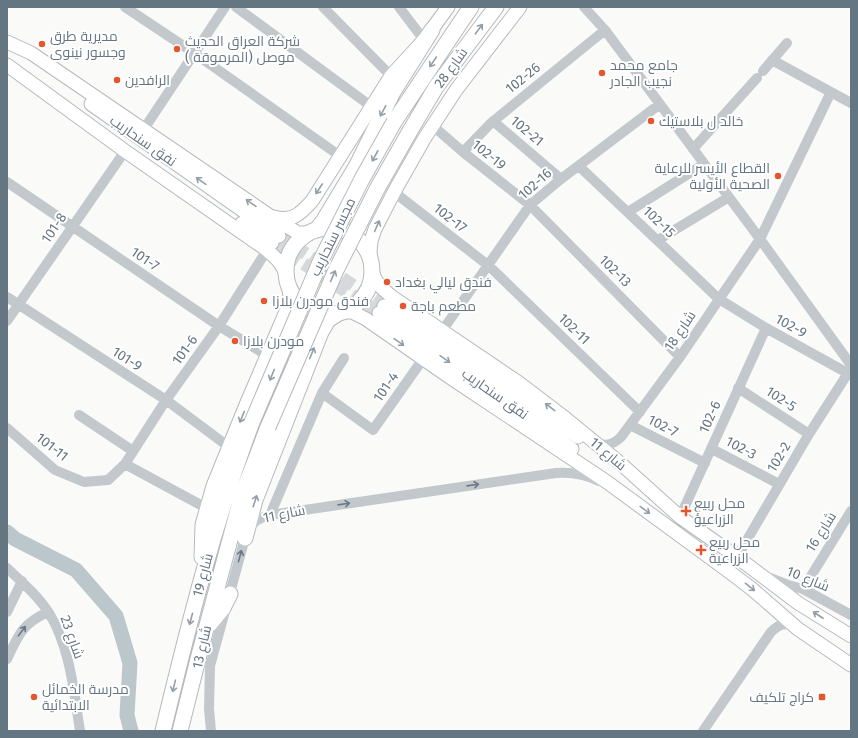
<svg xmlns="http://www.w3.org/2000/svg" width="858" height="738" font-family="'Fira Sans',Cairo,sans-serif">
<rect width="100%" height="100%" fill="#fafaf8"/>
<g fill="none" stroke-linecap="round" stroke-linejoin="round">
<path stroke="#bbc7cb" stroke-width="15" d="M7 532 15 539 76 570 116 616 130 663 127 715 131 731"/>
<path stroke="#d5d9db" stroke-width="13" stroke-dasharray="13 6" stroke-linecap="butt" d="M279 236 384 306
M272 243 379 313"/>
<g stroke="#b5babe" stroke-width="15">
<path id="major" d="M7 42 31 53 273 218 298 233H309
M7 65 125 151 267 250C276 258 283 264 286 275
M91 104 279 236
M274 217C293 222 300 214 312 201L391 76 424 40 448 7
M242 223 272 243
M371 263 370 252 371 241 375 229 394 192 424 139 456 90 520 7
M371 267C375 284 382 289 395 299L519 383 565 418 620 463 680 517 737 557 798 603 851 636
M384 306 578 437
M341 312H352L366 319 448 376 607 482 731 573 752 589 798 629 851 665
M379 313 572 449"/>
</g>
<g stroke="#b4b9bd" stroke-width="17">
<path id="highway" d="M394 122 454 32 471 7
M410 131 436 87 496 7
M286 271a43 43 0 1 1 86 0a43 43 0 1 1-86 0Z
M314 231 318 228 324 220 356 167 393 92 432 30
M245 538 255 500 321 332 328 320 339 313
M202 557 203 525 214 486 247 405 289 307 291 297 290 289
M209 625 223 608 230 594
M163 731C188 627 214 523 252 422
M180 731 199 655 242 495 268 427"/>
</g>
<path stroke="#c3c8cc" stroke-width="10" d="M125 7 194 53 340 156
M236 7 372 107
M323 7 391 76
M399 7 424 40
M584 7 605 30 760 239 851 365
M772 60 851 103
M763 71 787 43
M493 121 561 179
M432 125 463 152 530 205 680 357
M144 129 225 7
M693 149 757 78
M463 152 491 123 605 30
M579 166 719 299 766 328 851 375
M7 182 219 326 268 356
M394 192 489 266 640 412
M628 212 704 164
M658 240 729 197
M7 297 166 400 229 447
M7 321 125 151
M442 331 530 205 561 179 660 104
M738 388 809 434
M322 393 373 430 423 359
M79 415 133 451
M630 425 705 463
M7 428 55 470 84 482 108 480 125 464 166 400 219 326 267 250
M595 442C605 447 613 445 621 437L680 357 760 239 831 92
M712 449 779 484
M125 464 208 509
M270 515 322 393 344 358
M680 517 766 328
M737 557 809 434 848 373
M7 568C22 582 38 596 49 613 70 647 74 692 80 731
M770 578 788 585 803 589 851 615
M803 589 851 511
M7 612 22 581
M7 659C19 634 22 624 48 612
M211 731 209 709 210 666 245 538C251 524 255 519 270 515L556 473C571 472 585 474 599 481
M703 731 771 632C779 624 785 622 795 627"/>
<use href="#major" stroke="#fff" stroke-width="13"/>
<use href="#highway" stroke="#fff" stroke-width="15"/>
<g stroke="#b4b9bd" stroke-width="17" stroke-linecap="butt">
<path id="highway-bridge" d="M252 422 321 260 362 179 394 122
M268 427 336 270 377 189 410 131"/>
</g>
<use href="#highway-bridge" stroke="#fff" stroke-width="15"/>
</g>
<defs><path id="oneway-shaft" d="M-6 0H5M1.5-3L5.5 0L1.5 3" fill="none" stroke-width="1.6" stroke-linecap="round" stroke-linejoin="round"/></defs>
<g stroke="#939fa8">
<use href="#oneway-shaft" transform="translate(479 29) rotate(-53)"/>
<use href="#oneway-shaft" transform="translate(433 62) rotate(124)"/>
<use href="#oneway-shaft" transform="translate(383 111) rotate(118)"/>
<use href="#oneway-shaft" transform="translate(375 156) rotate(119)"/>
<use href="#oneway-shaft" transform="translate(201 181) rotate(-145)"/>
<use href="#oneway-shaft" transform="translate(319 189) rotate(123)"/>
<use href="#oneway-shaft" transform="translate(251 203) rotate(-145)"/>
<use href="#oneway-shaft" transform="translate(377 226) rotate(-66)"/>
<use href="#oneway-shaft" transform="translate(333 276) rotate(-66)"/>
<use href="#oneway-shaft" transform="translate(399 342) rotate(35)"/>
<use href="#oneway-shaft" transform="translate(312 353) rotate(-68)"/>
<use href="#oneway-shaft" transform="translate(445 359) rotate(35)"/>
<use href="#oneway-shaft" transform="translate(272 375) rotate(112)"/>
<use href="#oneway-shaft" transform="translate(550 407) rotate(-143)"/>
<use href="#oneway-shaft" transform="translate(242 417) rotate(112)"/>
<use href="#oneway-shaft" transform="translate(255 501) rotate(-72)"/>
<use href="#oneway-shaft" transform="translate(645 510) rotate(36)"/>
<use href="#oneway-shaft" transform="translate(750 587) rotate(39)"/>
<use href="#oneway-shaft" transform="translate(818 615) rotate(-147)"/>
<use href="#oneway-shaft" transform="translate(191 619) rotate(105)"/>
<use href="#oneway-shaft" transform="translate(174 686) rotate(104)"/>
</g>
<g stroke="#6a7a87">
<use href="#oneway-shaft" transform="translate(473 485) rotate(-8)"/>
<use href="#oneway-shaft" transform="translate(344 504) rotate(-8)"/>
<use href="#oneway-shaft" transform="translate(240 556) rotate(-75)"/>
<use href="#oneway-shaft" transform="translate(22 631) rotate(-53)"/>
</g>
<g fill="#e4572e" stroke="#fff" stroke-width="1.5">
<circle cx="42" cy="44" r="4"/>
<circle cx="177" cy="49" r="4"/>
<circle cx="602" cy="73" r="4"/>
<circle cx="117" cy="80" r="4"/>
<circle cx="651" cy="121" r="4"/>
<circle cx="778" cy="176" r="4"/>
<circle cx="387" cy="282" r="4"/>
<circle cx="264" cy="301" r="4"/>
<circle cx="403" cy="306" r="4"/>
<circle cx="235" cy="341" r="4"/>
<path d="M684 505h4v4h4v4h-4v4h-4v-4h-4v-4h4z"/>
<path d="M699 544h4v4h4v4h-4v4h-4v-4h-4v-4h4z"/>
<circle cx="34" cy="697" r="4"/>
<rect x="818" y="693" width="8" height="8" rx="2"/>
</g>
<g text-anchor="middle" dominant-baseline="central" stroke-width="4" stroke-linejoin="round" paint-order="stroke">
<g font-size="14" fill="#657683" stroke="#fff" text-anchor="start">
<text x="50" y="36">مديرية طرق<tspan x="50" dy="16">وجسور نينوى</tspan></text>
<text x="185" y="41">شركة العراق الحديث<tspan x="185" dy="16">( المرموقة) موصل</tspan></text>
<text x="610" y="65">جامع محمد<tspan x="610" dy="16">نجيب الجادر</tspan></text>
<text x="125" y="80">الرافدين</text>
<text x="659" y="121">خالد ل بلاستيك</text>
<text x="770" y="168" text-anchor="end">القطاع الأيسر للرعاية<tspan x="770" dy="16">الصحية الأولية</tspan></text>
<text x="395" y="282">فندق ليالي بغداد</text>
<text x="272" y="301">فندق مودرن بلازا</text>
<text x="411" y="306">مطعم باجة</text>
<text x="243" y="341">مودرن بلازا</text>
<text x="694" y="503">محل ربيع<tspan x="694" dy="16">الزراعيؤ</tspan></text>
<text x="709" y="542">محل ربيع<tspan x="709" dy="16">الزراعية</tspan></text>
<text x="42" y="689">مدرسة الخمائل<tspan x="42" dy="16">الابتدائية</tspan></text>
<text x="814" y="697" text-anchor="end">كراج تلكيف</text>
</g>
<g font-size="14" fill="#657683" stroke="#fff">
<text transform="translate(451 68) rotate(-54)">شارع 28</text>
<text transform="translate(523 78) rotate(-39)">102-26</text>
<text transform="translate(527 131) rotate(40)">102-21</text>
<text transform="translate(143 141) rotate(35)">نفق سنحاريب</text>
<text transform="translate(489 155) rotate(39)">102-19</text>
<text transform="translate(535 184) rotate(-42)">102-16</text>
<text transform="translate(450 218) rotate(38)">102-17</text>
<text transform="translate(659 222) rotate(44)">102-15</text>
<text transform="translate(54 228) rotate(-56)">101-8</text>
<text transform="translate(333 237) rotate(-64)">مجسر سنحاريب</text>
<text transform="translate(145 259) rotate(34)">101-7</text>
<text transform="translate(615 271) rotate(45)">102-13</text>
<text transform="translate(791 326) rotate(29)">102-9</text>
<text transform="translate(574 329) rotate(44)">102-11</text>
<text transform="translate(680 331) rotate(-56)">شارع 18</text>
<text transform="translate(185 350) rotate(-54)">101-6</text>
<text transform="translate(127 359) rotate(33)">101-9</text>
<text transform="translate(386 387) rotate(-55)">101-4</text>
<text transform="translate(495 394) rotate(35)">نفق سنحاريب</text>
<text transform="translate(781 399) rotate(33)">102-5</text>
<text transform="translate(710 417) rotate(-66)">102-6</text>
<text transform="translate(663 426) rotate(27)">102-7</text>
<text transform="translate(52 447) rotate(38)">101-11</text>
<text transform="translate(741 448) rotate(28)">102-3</text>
<text transform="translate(608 454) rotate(40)">شارع 11</text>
<text transform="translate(779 457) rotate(-59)">102-2</text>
<text transform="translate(284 514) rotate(-11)">شارع 11</text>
<text transform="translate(821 532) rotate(-58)">شارع 16</text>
<text transform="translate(203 575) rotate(-75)">شارع 19</text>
<text transform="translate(808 579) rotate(22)">شارع 10</text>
<text transform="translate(72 637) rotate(70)">شارع 23</text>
<text transform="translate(202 647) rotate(-77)">شارع 13</text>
</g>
</g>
<rect width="858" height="738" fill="none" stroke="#657683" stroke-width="16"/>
</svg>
